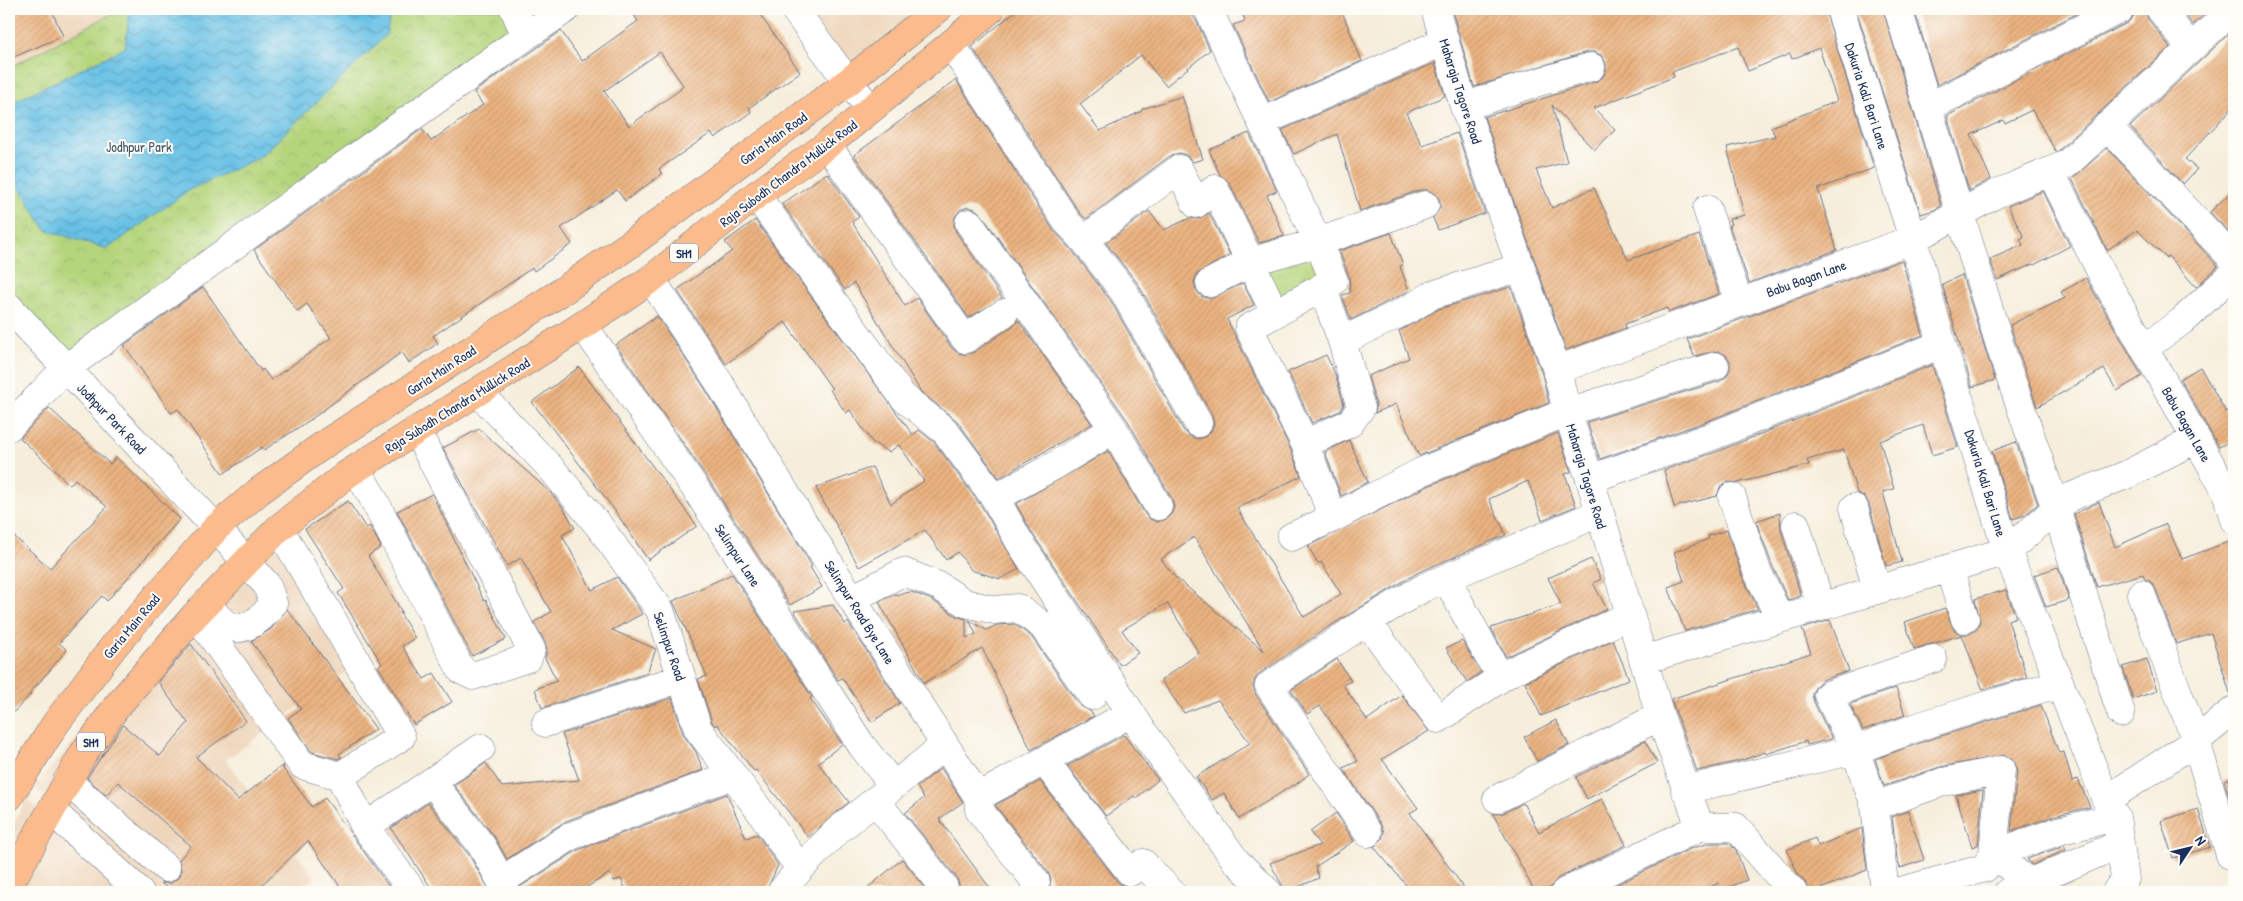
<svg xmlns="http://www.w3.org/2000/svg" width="2243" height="901" font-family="'Patrick Hand',sans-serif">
<defs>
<pattern id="park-crowns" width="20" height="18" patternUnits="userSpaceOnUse" patternTransform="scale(1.25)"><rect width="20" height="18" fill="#b5d57d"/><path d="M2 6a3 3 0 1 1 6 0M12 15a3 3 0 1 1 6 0" fill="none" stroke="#9bb76e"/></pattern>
<pattern id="water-waves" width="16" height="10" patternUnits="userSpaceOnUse" patternTransform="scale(1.25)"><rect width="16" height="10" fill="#67c1e5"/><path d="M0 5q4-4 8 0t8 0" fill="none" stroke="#549dbd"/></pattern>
<pattern id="building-hatch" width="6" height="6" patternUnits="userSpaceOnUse" patternTransform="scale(1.25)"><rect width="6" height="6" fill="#ebb380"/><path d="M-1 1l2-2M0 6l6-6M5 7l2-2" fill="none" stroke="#c99a71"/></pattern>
</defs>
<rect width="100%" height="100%" fill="#fdfcf7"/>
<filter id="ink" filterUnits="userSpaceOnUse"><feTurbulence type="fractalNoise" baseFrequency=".02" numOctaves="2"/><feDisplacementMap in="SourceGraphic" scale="10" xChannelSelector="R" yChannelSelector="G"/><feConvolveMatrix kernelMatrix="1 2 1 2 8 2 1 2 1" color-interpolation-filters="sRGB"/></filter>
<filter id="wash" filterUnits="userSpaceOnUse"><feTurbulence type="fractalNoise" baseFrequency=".0096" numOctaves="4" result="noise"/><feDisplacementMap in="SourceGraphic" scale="20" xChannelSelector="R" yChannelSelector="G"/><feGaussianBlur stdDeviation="1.12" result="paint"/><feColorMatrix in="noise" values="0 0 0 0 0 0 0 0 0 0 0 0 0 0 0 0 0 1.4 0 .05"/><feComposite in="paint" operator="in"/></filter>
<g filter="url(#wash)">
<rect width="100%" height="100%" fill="#f6eedb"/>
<path fill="#eed6bb" d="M9 9H121L9 68Z
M805 9H948L863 89Z
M274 543 352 668 226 760 315 878 297 892H152L34 787 192 602Z
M27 799 131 892H9V831Z"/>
<path fill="url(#park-crowns)" stroke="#68826e" d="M121 9H505L517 35 65 361 9 299V68Z
M1317 246 1331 279 1278 309 1258 270Z"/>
<path fill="url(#water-waves)" stroke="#4178a2" d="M139 9H392L386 35 260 157 189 190 107 249 46 230 9 171V104L125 48 129 16Z"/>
<g id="blocks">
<path fill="url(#building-hatch)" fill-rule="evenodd" d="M9 9H51L63 36 9 59Z
M630 9H756L800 72 749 108 751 112 715 138 711 133 659 169 662 174 625 201 617 190 561 228 572 244 534 271 532 268 433 336 438 343 409 363 402 352 310 420 264 450 262 447 223 474 178 409 171 413 124 345 203 287 261 371 263 369 271 380 331 338 307 304 297 311 254 250 422 129 431 141 483 105 474 92 561 31 582 61 638 21ZM660 52 683 85 680 88 681 89 629 126 604 91Z
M1018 9H1187L1196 20 1210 50 1166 86 1141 55 1080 104 1100 131 1142 111V109L1182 96 1203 159 1193 162 1186 155 1179 153 1170 156 1086 219 1079 212 972 47Z
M1241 9H1341L1362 61 1269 102 1233 25 1245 21Z
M1471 9H1825L1874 168 1818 189 1837 250 1749 283 1729 225 1731 224 1729 219 1744 215 1727 147 1775 136 1771 127 1837 101 1819 48 1792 59 1790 54 1748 71 1738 47 1672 72 1674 77 1594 108 1615 130 1594 150 1552 105 1567 162 1536 170 1552 208 1594 188 1628 260 1699 235 1719 294 1669 312 1667 308 1625 324 1626 328 1566 350 1484 117 1595 82 1603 77 1606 70V63L1601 55 1594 52H1587L1474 87 1453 14Z
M1856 9H1883L1941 206 1934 210 1921 214Z
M1914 9H2086L1937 85Z
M2135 9H2145L2148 19 2170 47 2058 151 2056 152 2032 110 2005 123 2004 120 1971 135 1991 179 1969 191 1947 116 2127 23 2133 17Z
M2180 9H2210L2193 25Z
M2234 29V106L2185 159 2197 169 2183 184 2130 127Z
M1435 63 1445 96 1406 113 1422 145 1457 133 1485 213 1438 230 1433 218 1440 208V200L1436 194 1427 190H1420L1360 211 1337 134 1294 154 1282 130Z
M956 80 1054 231 1072 250 1111 301 1184 431 1190 436 1197 439 1205 437 1211 431 1214 424 1212 415 1138 284 1106 243 1149 211 1164 230 1190 218 1198 219 1209 213 1230 255 1197 274 1194 282 1196 290 1201 296 1210 299 1243 283 1254 305 1227 319 1291 450 1301 476 1237 508 1304 617 1341 594 1321 562 1318 563 1308 546 1428 486 1558 433 1571 472 1565 474 1576 506 1542 520 1528 481 1489 499 1506 535 1417 573 1330 626 1260 673 1255 679 1253 687 1256 695 1309 774 1294 786 1293 785 1239 819 1224 793 1212 800 1196 777 1250 743 1218 700 1184 713 1161 680 1199 653 1167 603 1122 630 1138 653 1120 665 1032 533 1016 504 1108 451 1145 514 1150 519 1157 522 1166 519 1172 513 1174 507 1172 499 1128 421 981 214 975 209 968 207 960 210 955 217 954 225 956 232 1002 298 969 318 854 155ZM1194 537 1264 651 1175 577 1161 559Z
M1249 133 1277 191 1267 195 1284 236 1259 243 1229 182 1220 175 1209 150Z
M2107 148 2218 266 2196 287 2168 256 2166 258 2137 230 2107 250 2072 179Z
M827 173 859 217 852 222 905 306 917 298 952 348 958 353 966 355 974 352 1013 326 1018 320 1092 424 999 478 957 421 921 392 854 283 845 290 782 204Z
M2234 189V238L2210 212Z
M2043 191 2070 246 2034 265 2033 264 1997 280 1990 259 2023 245 2020 239 2024 237 2008 206Z
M755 220 913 435 919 430 934 442 982 507 1019 569 1000 579 971 570 958 552 946 560 925 530 859 567 816 488 872 467 891 504 924 481 899 445 889 452 872 442 850 410 846 413 830 390 832 389 785 322 726 364 677 290 732 251 725 242Z
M1391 233 1403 265 1400 266 1409 291 1351 320 1342 295 1350 293 1349 276 1339 251Z
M1902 260 1923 335 1705 422 1600 459 1587 422 1720 381 1727 376 1730 369V361L1726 355 1718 351 1694 356 1687 339Z
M1962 275 1995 380 1972 387 1942 284Z
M2086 278 2142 376 2117 391 2104 369 2037 407 2010 325 2065 298 2061 292Z
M1511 287 1542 374 1549 403 1419 456 1396 404 1375 413 1376 404 1368 376 1409 358 1399 331 1439 309Z
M657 316 704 387 812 566 810 567 822 587 790 605 710 482 616 345Z
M1326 355 1336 376 1344 405 1340 411 1312 423 1288 372Z
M1932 365 1958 447 1932 455 1923 425 1880 441 1894 489 1883 492 1902 562 1886 566 1869 504 1865 497 1857 493 1844 450 1807 460 1809 465 1738 483 1727 482 1720 487 1717 496 1674 507 1664 470 1716 452Z
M579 367 697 526 648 560 613 508 532 402Z
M2200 367 2226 412 2234 408V439L2219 447 2180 379Z
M49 408 110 464 116 457 180 519 107 601 102 596 59 643 67 650 30 693 31 694 9 717V532L50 568 107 507 75 479 70 485 20 438Z
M479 429 551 493 564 509 575 528 562 535 592 590 617 577 638 607 642 614 612 630 656 649 647 673 542 708 535 689 557 681 545 658 547 648 545 642 534 622 551 612 521 558 507 566 443 448Z
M1349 440 1368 482 1341 496 1325 452Z
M2016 442 2038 504 2025 515 2013 519 1992 451Z
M432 494 484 601 486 600 506 639 472 656 397 511Z
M348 501 366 528 370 526 381 547 368 556 402 612 400 613 415 638 402 646 424 679 434 673 452 702 414 725 378 666 382 664 338 593 344 589 305 529Z
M2099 502 2115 547 2166 524 2182 559 2234 540V692L2230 693 2211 633 2176 644 2156 589 2151 582 2145 579 2143 574 2097 587 2074 514Z
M1780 513 1781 530 1801 596 1788 600 1772 565 1756 521Z
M1727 530 1742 576 1758 609 1685 631 1668 587 1684 581 1674 552 1709 539 1708 536Z
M1591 559 1601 579 1593 583 1607 609 1506 657 1491 628 1561 604 1548 578Z
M2058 567 2069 600 2046 607 2034 575Z
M732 574 812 697 810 698 842 744 818 763 849 802 808 837 756 770 754 771 717 724 715 726 712 722 698 679 707 676 673 601Z
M2006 590 2016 617 2008 620 2027 677 1983 690 1962 635 1914 649 1905 622 1945 608 1954 630 1961 634H1970L1977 629 1980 622 1975 599Z
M911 592 932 600 956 616 966 619V638L976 634 969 620 986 630 997 625 1014 624 1031 636 1079 705 1090 711 1094 716 1031 750 982 648 924 683 879 602 893 595Z
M833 605 845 624 848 622 900 703 872 722 842 678 838 680 794 611Z
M287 609 376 729 339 754 341 757 338 759 312 752 288 718 301 709 251 641 271 629Z
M1830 620 1849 671 1822 680 1816 686 1812 694 1814 702 1832 739 1807 745 1806 741 1766 754 1765 752 1743 760 1697 771 1671 699 1811 653 1802 629Z
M1613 640 1629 679 1541 716 1525 682Z
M1462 641 1481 672 1467 682 1446 648Z
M191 644 246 721 196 757 238 800 283 765 284 767H282L312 807 325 798 393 892H344L308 841 254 892H172L161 883H171L178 878 181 871 179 860 191 846 118 782 106 795 87 778 123 725 160 756 188 723 158 682Z
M1337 659 1351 681 1343 685 1367 720 1402 695 1429 731 1382 759 1418 808 1410 813 1467 892H1412L1374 847 1382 839 1384 832 1381 825 1343 768 1358 761 1320 706 1307 714 1291 690Z
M2147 659 2157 691 2133 699 2123 667Z
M1896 688 1905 715 1863 730 1850 704Z
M672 698 683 734 696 752 703 770 566 821 507 859 494 836 454 785 486 763 502 787 579 780 562 734Z
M2041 705 2059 753 2064 752 2072 781 2078 779 2090 807 2057 815 2011 831 2017 771 2012 759 2005 755 1940 767 1884 786 1875 759 1928 740Z
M1556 720 1569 745 1537 761 1524 737Z
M1124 735 1158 780 1136 798 1134 796 1106 816 1067 766Z
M1645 741 1657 763 1587 799 1576 777Z
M941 768 963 802 939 819 993 892H959V884L956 877 905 813 924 798 917 787Z
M2234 777V815L2224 780Z
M1040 781 1118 882 1123 886 1131 888 1135 892H1051L1049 889 1051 879 1048 872 995 805Z
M1983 790 1978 845 1972 847 1956 795Z
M727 794 746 838 757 834 778 865 766 892H627L621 879 613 881 610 873 579 892H512L578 850Z
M1602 799 1626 845 1558 878 1551 887 1542 892H1535L1493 814 1504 813 1523 803 1539 832Z
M428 803 469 855 491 892H434L391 828Z
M2198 809 2210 847 2173 858 2161 821Z
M1908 811 1924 860 1900 868 1897 858 1892 817Z
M1336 813 1354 841 1315 867 1319 878 1286 892 1270 863 1320 845 1310 832Z
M1862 828 1867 870 1813 892H1808L1805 882 1798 874 1787 850 1815 838 1818 846Z
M1710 843H1729L1736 850 1747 880 1722 890 1719 883 1699 892H1601L1690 849Z
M2064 846 2066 850 2032 865 2027 859Z
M902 859 924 886 923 892H863Z"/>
</g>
</g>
<g filter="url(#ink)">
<use href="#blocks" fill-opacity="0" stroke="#68728a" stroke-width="1"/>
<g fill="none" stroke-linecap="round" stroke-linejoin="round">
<g stroke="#68728a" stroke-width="29">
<path id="minor" d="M514 9 526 36 566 9
M794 9 848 82 871 109
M1208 9 1318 242 1334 281 1249 328 1305 444 1333 518
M1435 9 1463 103 1557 370 1567 412 1590 479 1660 716 1700 827H1736L1793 892
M1840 9 1913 239 1942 344 2007 551 2106 800 2196 741 2234 710
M1898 9 2005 362 2056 509 2121 713
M2160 9 2191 48
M951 44 1067 222 1084 240 1124 292 1198 423
M1464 107 1528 85 1591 67
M1929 107 2120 9
M1262 122 1445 41
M2107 126 2234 260
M827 145 965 339 1004 313
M2050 171 2103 276 2226 491 2234 520
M756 195 903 397 945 431 995 498 1019 541 1144 733 1236 861 1268 892
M1707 209 1739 303
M969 223 1114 429 1158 506
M1084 240 1179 169 1196 204 1215 189 1275 313
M651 279 717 379 803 522 978 797 1131 713
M1210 283 1250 262 1318 242 1425 205
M9 307 216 528 267 585 273 603C265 616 246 634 229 626 221 622 213 611 206 604
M583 325 697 491 862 746 893 785
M1342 341 1411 308 1432 295 1521 267
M2144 348 2182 321 2234 273
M1557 370 1913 239 1998 193 2067 164 2233 9
M478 392 550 467 599 526 660 610 698 729 760 811 800 869 781 892
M9 427 65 369 332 174 526 36
M1305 444 1350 423 1361 408 1342 341 1322 287
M356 469 372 496 461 670 473 676 528 658 531 649 416 430
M1590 479 1710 437 1942 344
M1732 497 1757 571 1780 619
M995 498 1054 466 1114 429
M1854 508 1877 590
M1796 525 1821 607
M279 528 401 737 340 776 365 827 413 892
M1291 537 1333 518 1421 472 1567 412 1715 366
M1949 568 1965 619
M1446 578 1491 661
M2141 594 2196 741 2230 855
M852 599 903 572 939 586 965 603 994 610 1018 608 1042 625 1092 696
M196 614 302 765 340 776
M1367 621 1438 719 1510 672 1630 615
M1643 660 2007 551 2070 497 2126 475 2196 439
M546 723 682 678
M1044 761 1130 872 1143 863 1171 892
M67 781 166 868
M432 782 482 846 501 881 571 836 733 775
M1685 790 1855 750 1923 725 2060 683
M978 797 979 810 1036 882
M1497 799 1660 716
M875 800 944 887 938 892
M1875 806 1943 782 2001 770 1993 854 2030 883
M51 810 140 892
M365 827 481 748
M1368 833 1269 686 1367 621 1425 587 1599 513
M800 869 837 831 945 745
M1565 892 1700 827
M1885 892 1875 806 1855 750 1828 695 1933 659
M1897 892 1985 868 1993 854 2062 830 2116 817
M2008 892 2120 844 2116 817 2107 802
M2118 892 2117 890 2125 879 2120 844"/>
</g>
<g stroke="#68728a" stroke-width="29">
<path id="major" d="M9 797 56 723 114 646 216 528 258 492 326 443 561 292 629 245 848 82 938 9
M9 885 83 754 117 706 196 614 279 528 346 475 583 325 651 279 756 195 827 145 951 44 991 9"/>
</g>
<use href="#minor" stroke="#fff" stroke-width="28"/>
<use href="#major" stroke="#fbbb8c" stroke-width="28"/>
</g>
</g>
<g text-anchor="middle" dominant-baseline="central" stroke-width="4" stroke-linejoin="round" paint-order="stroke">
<g fill="#fdfcf7" stroke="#5f6c8c" stroke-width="1">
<rect x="670" y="243.5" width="28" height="19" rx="4"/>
<rect x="77" y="732.5" width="28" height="19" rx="4"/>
</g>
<g font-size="12" font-weight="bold" fill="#1b2f5e">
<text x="684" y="253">SH1</text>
<text x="91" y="742">SH1</text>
</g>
<g font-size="14" fill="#1b2f5e" stroke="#fdfcf7">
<text transform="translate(1461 91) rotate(72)">Maharaja Tagore Road</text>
<text transform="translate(1867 96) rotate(72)">Dakuria Kali Bari Lane</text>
<text transform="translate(773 138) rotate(-36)">Garia Main Road</text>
<text transform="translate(788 173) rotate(-37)">Raja Subodh Chandra Mullick Road</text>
<text transform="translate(1806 278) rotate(-20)">Babu Bagan Lane</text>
<text transform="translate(441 370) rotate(-33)">Garia Main Road</text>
<text transform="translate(457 405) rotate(-32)">Raja Subodh Chandra Mullick Road</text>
<text transform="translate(112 418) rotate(46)">Jodhpur Park Road</text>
<text transform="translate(2187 424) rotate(60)">Babu Bagan Lane</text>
<text transform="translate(1587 476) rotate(73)">Maharaja Tagore Road</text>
<text transform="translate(1986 483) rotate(73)">Dakuria Kali Bari Lane</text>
<text transform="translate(738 555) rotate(57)">Selimpur Lane</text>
<text transform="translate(860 612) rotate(58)">Selimpur Road Bye Lane</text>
<text transform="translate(131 626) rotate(-50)">Garia Main Road</text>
<text transform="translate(670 646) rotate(71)">Selimpur Road</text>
</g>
<g font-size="14" fill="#425866" stroke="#fdfcf7">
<text x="139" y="146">Jodhpur Park</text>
</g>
</g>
<rect width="2243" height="901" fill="none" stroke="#fdfcf7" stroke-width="30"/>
<g transform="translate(2190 848) rotate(55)" stroke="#fdfcf7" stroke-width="4" paint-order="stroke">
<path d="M0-4L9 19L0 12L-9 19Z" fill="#1b2f5e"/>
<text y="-8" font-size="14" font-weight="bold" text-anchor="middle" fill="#1b2f5e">N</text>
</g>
</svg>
